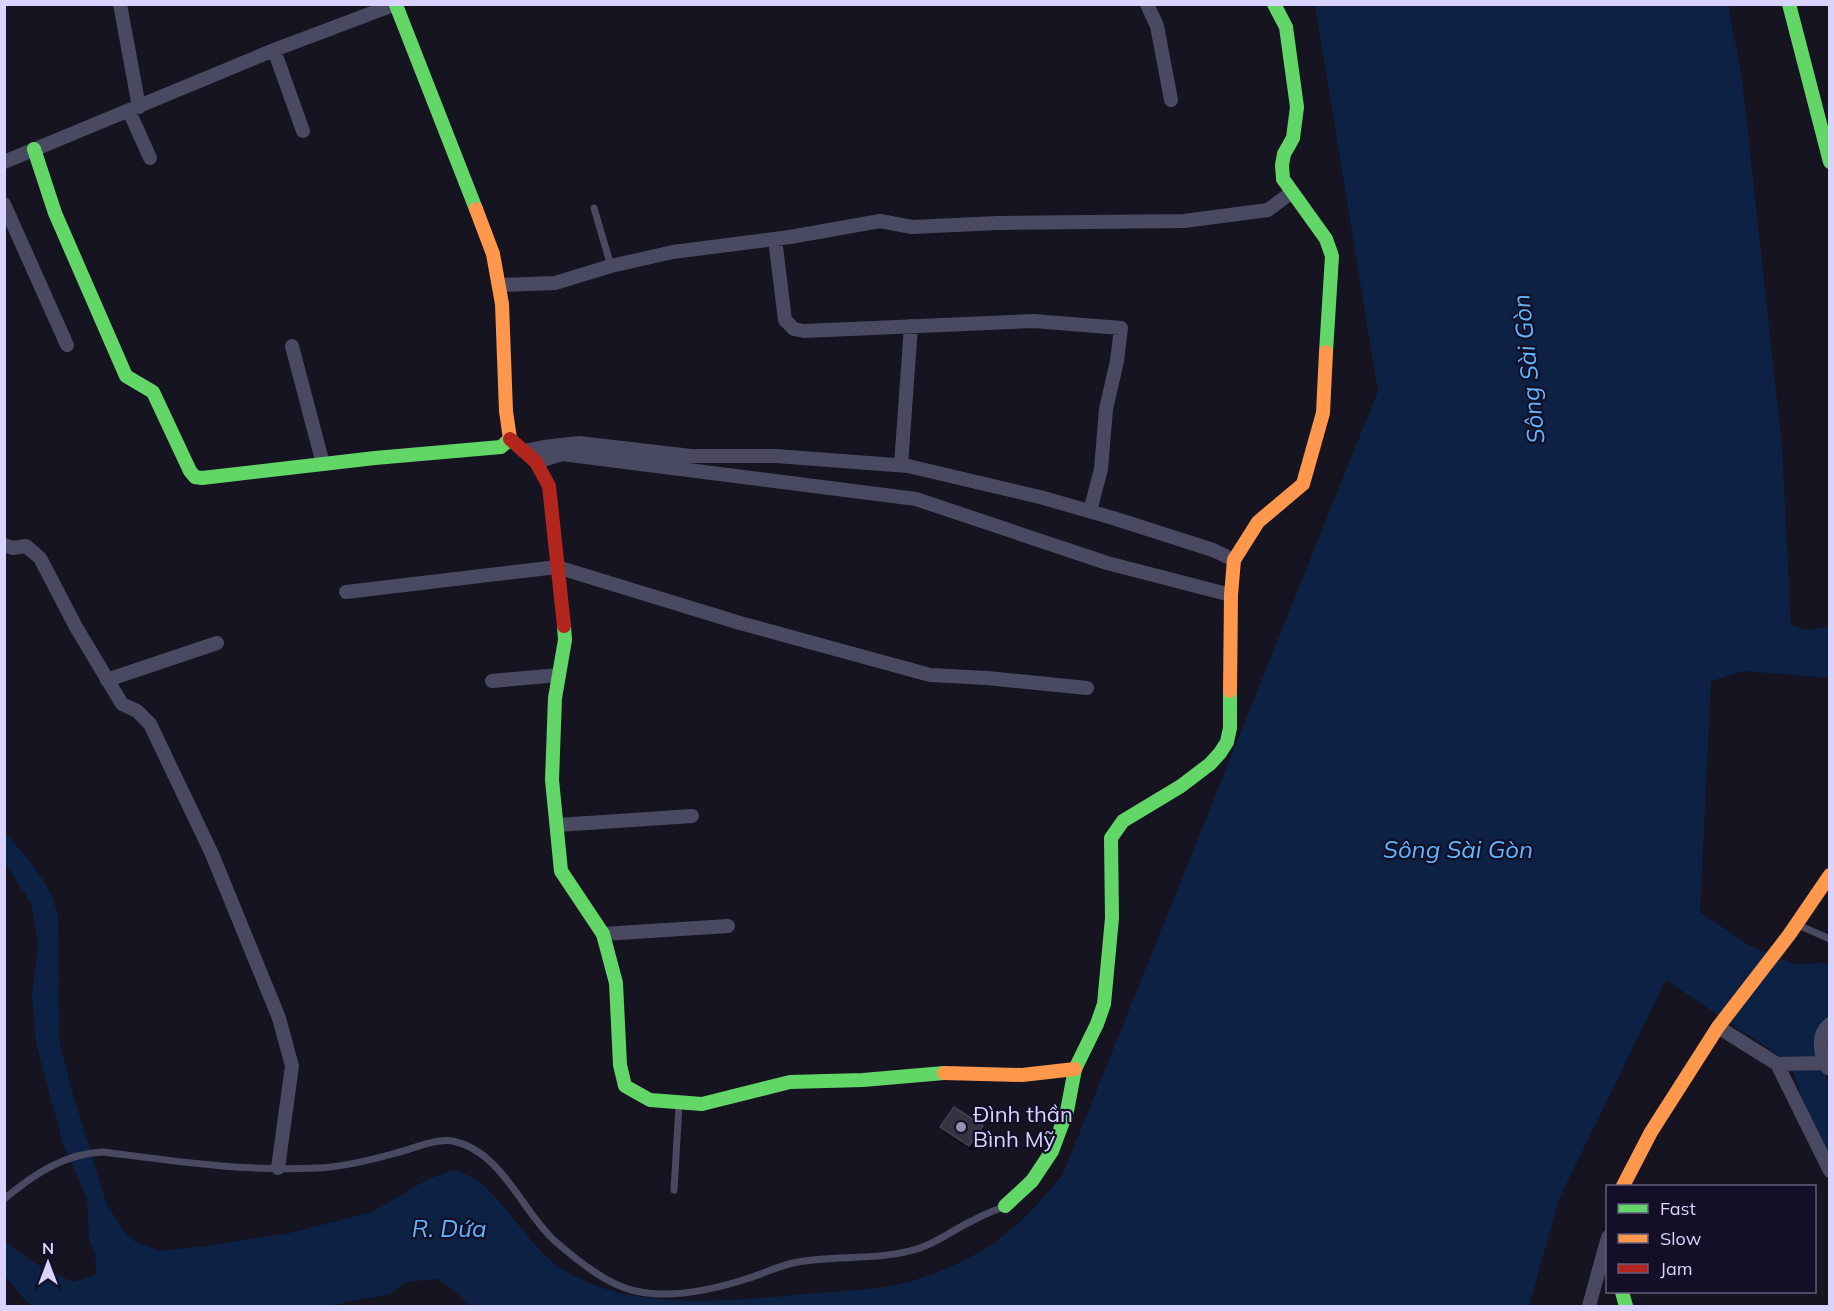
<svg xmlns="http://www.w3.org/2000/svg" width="1834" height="1311" font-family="Mulish,sans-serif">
<defs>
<filter id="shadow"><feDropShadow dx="5.5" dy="5.5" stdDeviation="0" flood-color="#0009"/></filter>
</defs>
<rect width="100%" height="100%" fill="#161421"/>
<path fill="#0d2144" d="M1315 5H1728L1742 78 1782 446 1791 625 1807 630 1829 627 1830 678 1744 671 1711 681 1700 912 1750 946 1793 964 1829 963V1019L1818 1054 1829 1087V1158L1812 1128 1790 1063 1666 980 1559 1199 1529 1306H469L461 1296 438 1279 406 1282 390 1294 352 1301 333 1306H33L23 1298 5 1276V1242L41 1267 73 1282 96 1275 95 1253 89 1240 87 1199 63 1144 36 1043 32 996 38 943 31 903 5 863 4 831 33 865 51 893 58 916 59 1040 72 1091 107 1205 127 1235 137 1243 160 1251 205 1246 290 1233 372 1212 426 1180 454 1170C461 1173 469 1175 475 1179 508 1202 531 1252 567 1272 590 1285 614 1293 640 1297 693 1304 749 1300 803 1294 829 1292 857 1291 884 1287 916 1282 953 1268 981 1251 1014 1231 1039 1204 1063 1174L1378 391Z"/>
<path fill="#343243" stroke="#433f54" stroke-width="1.5" filter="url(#shadow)" d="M954 1107 983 1126 969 1146 940 1127Z"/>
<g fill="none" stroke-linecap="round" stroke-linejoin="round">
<path stroke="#4a4962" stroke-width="7" d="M594 208 611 266
M1798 925 1830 939
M674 1190 679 1105
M4 1199C33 1175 65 1153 103 1152 174 1161 247 1172 318 1168 344 1167 371 1160 396 1153 413 1149 435 1138 453 1141 503 1152 521 1211 556 1242 578 1261 606 1284 635 1291 671 1299 712 1290 746 1279 763 1274 780 1265 798 1262 837 1255 881 1261 920 1248 939 1242 954 1229 972 1221 982 1215 993 1211 1003 1207"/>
<path stroke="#4a4962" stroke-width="14" d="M120 4 139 107
M1147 4 1157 26 1171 100
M274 50 303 131
M129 111 150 158
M4 162 274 50 396 4
M4 204 67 345
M775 239 785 320 794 329 804 331 1034 321 1121 328 1117 361 1106 409 1101 469 1090 511
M499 285 555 283 611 266 673 252 790 237 880 221 912 227 998 223 1184 221 1268 210 1292 192
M292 346 323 464
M524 451 544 447 579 443 691 456H776L908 466 1040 497 1113 518 1213 550 1234 560
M536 462 562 454 916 499 1107 563 1231 595
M901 465 911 326
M4 545 13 548 26 546 40 558 76 627 122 704 137 711 150 724 212 854 279 1018 292 1066 278 1168
M346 592 557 567 740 623 930 675 987 678 1087 688
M107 680 217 643
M492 681 559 675
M558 825 692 816
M603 934 728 926
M1718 1027 1777 1064 1825 1063
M1777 1064 1830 1171
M1828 1068C1820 1055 1816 1035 1830 1024
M1589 1306 1608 1237"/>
<path stroke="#63d668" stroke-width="14" d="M1274 4 1286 27 1297 107 1293 138 1284 154 1282 165 1283 179 1326 239 1332 256 1326 352
M1789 4 1830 162
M396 5 476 209
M34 149 55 213 126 376 153 392 190 471 195 477 202 478 375 458 501 447 510 439
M564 626 565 640 555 698 552 780 561 871 603 934 616 983 620 1065 625 1086 650 1100 702 1104 790 1082 863 1080 944 1073
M1005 1206 1032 1181 1052 1151 1067 1111 1075 1069 1097 1024 1104 1004 1112 918 1111 838 1123 821 1181 786 1210 764 1220 753 1227 742 1230 728V691
M1622 1292 1626 1306"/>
<path stroke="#ff974d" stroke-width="14" d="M476 209 493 254 502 304 506 411 510 439
M1230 691 1231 595 1234 560 1258 522 1303 484 1323 413 1326 352
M944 1073 1022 1075 1075 1069
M1623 1186 1651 1132 1718 1027 1789 935 1830 875"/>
<path stroke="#b3261e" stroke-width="14" d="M510 439 536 462 549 486 564 626"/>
</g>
<circle fill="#9591b1" stroke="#130f26" stroke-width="2" cx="961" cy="1127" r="6"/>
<g text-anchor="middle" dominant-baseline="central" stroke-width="4.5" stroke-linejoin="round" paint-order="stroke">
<g font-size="22" fill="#d9d4ff" stroke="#130f26" text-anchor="start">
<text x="973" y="1114">Đình thần<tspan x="973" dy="25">Bình Mỹ</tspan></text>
</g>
<g font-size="24" font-style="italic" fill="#62b6ff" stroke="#130f26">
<text transform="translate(1528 369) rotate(-96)">Sông Sài Gòn</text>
<text x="1458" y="849">Sông Sài Gòn</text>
<text x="449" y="1228">R. Dứa</text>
</g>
</g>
<rect width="1834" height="1311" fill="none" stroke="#d9d4ff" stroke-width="12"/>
<rect x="1606" y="1185" width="210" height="108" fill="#130f26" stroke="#625e7d" stroke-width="1.5"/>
<rect x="1618" y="1204" width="30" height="9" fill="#63d668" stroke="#625e7d" stroke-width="1.5"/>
<text x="1660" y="1215" font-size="18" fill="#d9d4ff">Fast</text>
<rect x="1618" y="1234" width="30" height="9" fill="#ff974d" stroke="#625e7d" stroke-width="1.5"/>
<text x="1660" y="1245" font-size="18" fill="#d9d4ff">Slow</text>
<rect x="1618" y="1264" width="30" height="9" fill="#b3261e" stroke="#625e7d" stroke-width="1.5"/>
<text x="1660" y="1275" font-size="18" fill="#d9d4ff">Jam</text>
<g transform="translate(48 1263)" stroke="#130f26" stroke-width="4.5" paint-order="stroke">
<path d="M0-4.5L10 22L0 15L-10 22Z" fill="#d9d4ff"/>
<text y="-9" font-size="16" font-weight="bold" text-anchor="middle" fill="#d9d4ff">N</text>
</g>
</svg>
